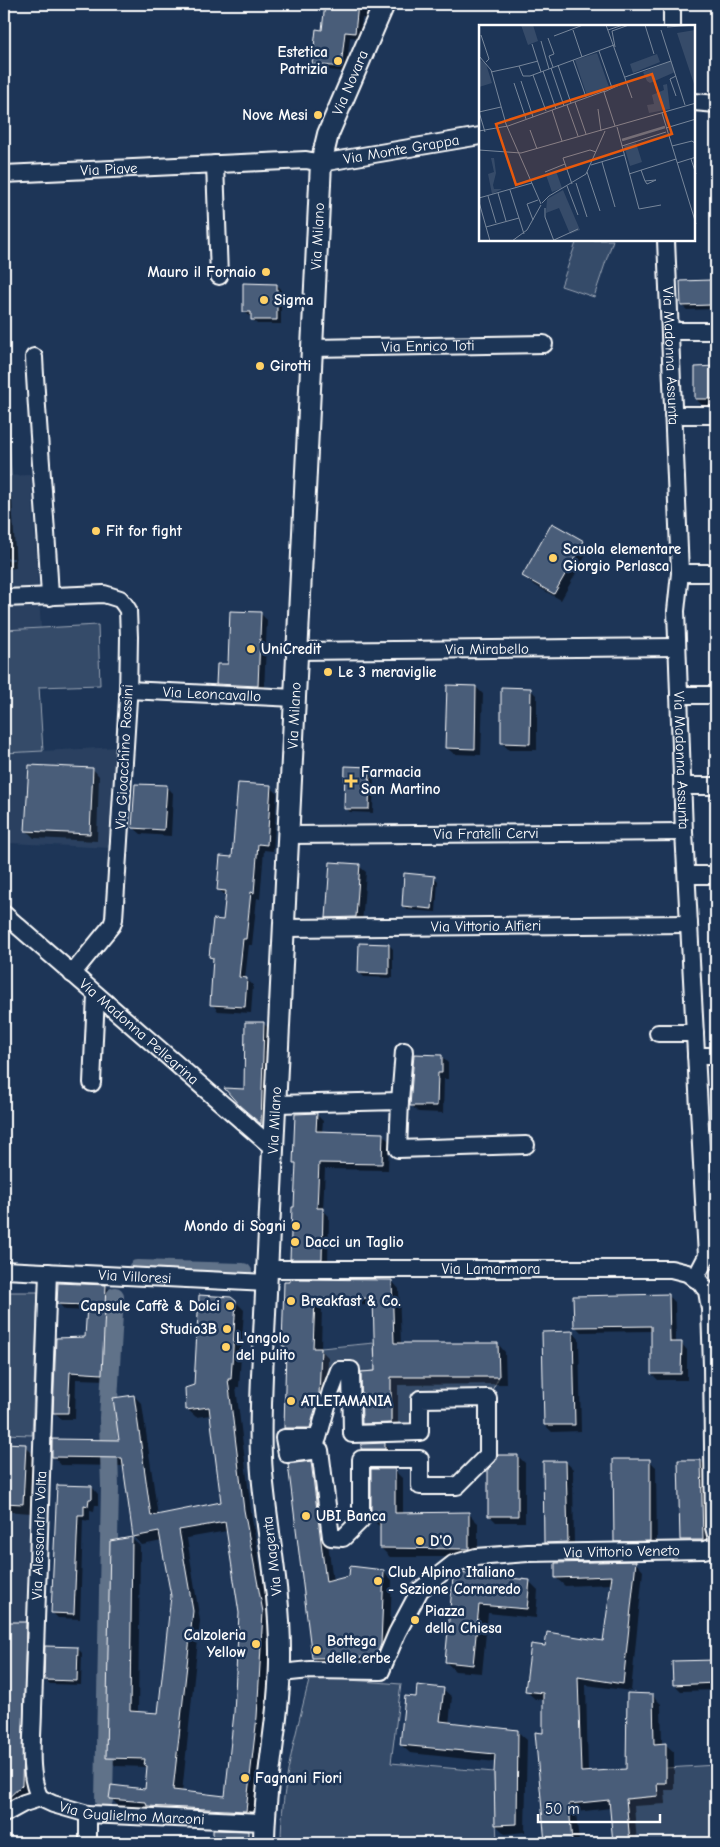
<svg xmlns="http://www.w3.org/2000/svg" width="720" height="1847" font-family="'Comic Neue',sans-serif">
<rect width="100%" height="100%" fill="#1d3557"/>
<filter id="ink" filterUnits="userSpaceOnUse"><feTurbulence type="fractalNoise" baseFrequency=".02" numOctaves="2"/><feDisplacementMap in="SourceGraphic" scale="10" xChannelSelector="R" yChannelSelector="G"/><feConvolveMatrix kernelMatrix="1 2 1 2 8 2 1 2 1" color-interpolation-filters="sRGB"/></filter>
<g filter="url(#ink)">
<path fill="#2a4161" d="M31 475 41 628 4 630V476Z
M118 747 112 848 10 843 4 825V753Z
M4 1434 32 1435 22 1785 4 1802Z"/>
<path fill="#364b69" stroke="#9aa5b4" d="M577 240H613L594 297 561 286Z
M4 357H6L11 476H4Z
M98 625 100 685 39 687 43 751 4 753V630Z
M711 1074H716V1176Z
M4 1292H38L32 1435 4 1434Z
M374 1343 375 1371 361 1372V1434L351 1370H339L318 1438 321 1348Z
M391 1377H499L488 1398 420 1399V1432L391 1433Z
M310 1677 401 1684 391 1763 494 1772 497 1843H281C281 1786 296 1732 310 1677Z
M716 1765V1843H630L626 1799 658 1796 657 1783H666V1768Z"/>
<path fill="#0007" fill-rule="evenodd" d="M326 4H368L367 19 362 18 360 38 350 37 346 72 319 69 313 64 323 31Z
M710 281 715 286V309L687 310 682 306Z
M277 285 281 289V324H257L253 320V315L249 316 244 311Z
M696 368H716V406H703L696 399Z
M4 489 12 498 16 568 4 569V561L14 560V558H4Z
M583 542 590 548 561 600 531 583 524 576Z
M261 614 267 620 264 692 224 691 217 684Z
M476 687 483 694 481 755 454 754 447 748Z
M530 689 537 696V750H509L502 743Z
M369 768 374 773 373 813 350 812 346 808Z
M93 769 99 776 97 841 34 838 27 831Z
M166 786 173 793 171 836 141 834 134 828Z
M271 787 277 793 273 851 264 850 260 899 257 898 252 945H249L245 978 253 985 251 1013 218 1011 212 1004 214 961 210 957 224 921 226 896 218 889Z
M4 833 10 848 4 864Z
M359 866 366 872 362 924H334L327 917Z
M434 877 438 881 436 912 407 910 403 906Z
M389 945 393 949V978L364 977 360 973Z
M264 1024 270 1030 266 1128 247 1111 245 1090Z
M441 1056 448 1063V1079H444L443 1113 418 1112 411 1105Z
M316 1114 323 1121 322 1133 382 1134 389 1141 388 1170 325 1169 323 1210 329 1216 328 1265H298L292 1258 297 1165 295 1162Z
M392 1281 399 1289 401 1344H498L505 1352 506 1384 398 1385V1430L371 1431 363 1423 376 1372 374 1305 322 1306 321 1350 328 1357 327 1403 318 1435H293L285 1428 288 1350 283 1346 286 1283Z
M106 1286 112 1293 109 1380 76 1379 75 1419H61L54 1412 57 1339H86L88 1311 65 1310 58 1303Z
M669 1296 675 1302 676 1343H681L687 1350V1380H658L652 1374V1331L581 1332 575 1326Z
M236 1302 244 1310 239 1387H236L252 1519 270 1621 265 1726 254 1819 119 1807 111 1798 146 1791 147 1767 116 1766 107 1758 131 1538 140 1546 138 1713 159 1715 172 1596 162 1541 142 1545 134 1537 124 1466 61 1465 53 1456 120 1441 134 1396 142 1404 158 1516 222 1503 211 1415 196 1417 187 1409 195 1386ZM227 1531 240 1613 236 1713 226 1797 182 1793 200 1621 187 1538Z
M573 1332 579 1339 581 1431 552 1432 545 1425Z
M385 1444 389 1449V1453H367L362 1448Z
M4 1445 25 1446 34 1455 31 1513 4 1511Z
M518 1456 525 1463V1522H496L489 1515Z
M649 1460 656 1467 657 1547 622 1548 615 1541Z
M701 1461 708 1468 709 1546 688 1547 681 1540Z
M311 1462 319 1471 333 1582 384 1572 392 1580 389 1653 384 1665 322 1666 314 1658Z
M566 1462 573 1469 574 1549H552L545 1542Z
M394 1470 403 1479V1514H469L478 1523V1557H390L381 1548V1528L372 1519Z
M58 1486 92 1487 98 1494V1505H95L94 1511 90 1510V1521L83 1520 80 1619 58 1618 52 1612Z
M635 1562 643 1571 631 1691 586 1685 588 1773 628 1770 653 1696 661 1704 662 1744H665L674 1752V1790H665L666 1804 634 1806 637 1843H614L611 1808 576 1812 579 1843H546L537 1734 544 1735V1700L535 1699 526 1691 546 1647 604 1643 612 1584 565 1586 556 1578Z
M454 1577 529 1581 538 1590 536 1618 488 1613 482 1673 455 1671 446 1662Z
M25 1623 34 1632 30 1794 4 1811V1630H9Z
M78 1649 82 1653 81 1685 50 1684 45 1679Z
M716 1661V1690L681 1691 674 1684 673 1663Z
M443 1689 452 1697 449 1724 518 1732 527 1740 525 1832 505 1834 496 1825V1762L410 1753 401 1745 417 1699Z
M215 1831 248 1833 257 1843H215Z"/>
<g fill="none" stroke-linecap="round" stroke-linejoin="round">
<path stroke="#617289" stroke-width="18" d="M137 1269 243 1272
M104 1800 110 1487 108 1418 115 1296"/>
</g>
<path fill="#4a5d79" stroke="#fff" fill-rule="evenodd" d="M325 4H358L355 33 345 32 341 67 312 64 316 29 322 30Z
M711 280V305L681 306 680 281Z
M243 283 277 284V320H251V312H243Z
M716 366V399H695V367Z
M552 523 584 541 554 594 522 576Z
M230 611 261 612 258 686 216 684 217 664H228Z
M447 685 476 686 475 749 445 748Z
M501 687 531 688 530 744 501 743Z
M29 765 93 768 90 834 25 831Z
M345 766 370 767 369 809H344Z
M238 783 271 785 267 845 258 844 254 893 251 892 246 939H243L239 977 247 978 245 1007 210 1005 213 958 209 957 213 919 223 920 226 891 217 890 220 856 232 857Z
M135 784 167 785 164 830 132 828Z
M330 862 360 864 356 917 326 918Z
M404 873 435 876 432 909 402 906Z
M359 943 389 944V974L358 973Z
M245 1022H264L261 1124 239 1105 224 1088 244 1089Z
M414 1054 442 1055V1073H438L437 1106H410Z
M317 1113 316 1131 383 1133 382 1164 319 1163 317 1208H323L322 1259H290L292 1207H294L296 1163H293L295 1114Z
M290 1279 392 1280 394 1343H498L499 1377H391V1423L362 1424 361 1372 375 1371 373 1298 315 1299 313 1348H321L319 1395 310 1428H284L286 1347 282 1346 284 1282H290Z
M58 1283 106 1285 102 1374 70 1372 68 1413H53L56 1338 85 1337 87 1305 57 1304Z
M669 1294 670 1342H682L681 1374H651V1326L574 1327 573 1296Z
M199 1295 231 1297 236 1301 231 1379H228L244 1510 263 1612 257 1717 246 1811 147 1806 146 1802 109 1799 111 1785 145 1789 147 1766 144 1765 145 1759 106 1758 110 1541 132 1537 130 1711 158 1713 171 1596 159 1532 133 1537 122 1458 52 1457V1439L119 1440 113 1398 134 1395 151 1516 221 1502 209 1407 186 1410 185 1388 194 1385ZM225 1522 239 1613 234 1713 225 1796 173 1790 193 1611 179 1530Z
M573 1331 575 1425H544L542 1332Z
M4 1443 26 1444 23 1504 4 1503Z
M385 1443V1449H361V1444Z
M498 1455H518V1516H488V1469L495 1462Z
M613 1459H650V1541L614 1542Z
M678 1460H701L703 1540H680Z
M311 1461 326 1582 349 1576 350 1566 384 1570 381 1644 376 1657 312 1658 288 1464Z
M543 1461H566L568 1542 544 1543Z
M371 1469H395V1513L469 1512V1549L380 1548V1520H371Z
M57 1485 92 1486V1499H89L88 1506 84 1505V1515H78L74 1614 51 1613Z
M636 1561 623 1684 578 1677 581 1772 626 1769 627 1693 653 1694 654 1744 666 1743V1783H657L658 1796 626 1799 630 1843H613L609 1800 569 1804 572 1843H545L535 1732 543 1733V1693L525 1691 531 1644 545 1646 547 1632 603 1641 612 1576 555 1578V1563Z
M458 1573 530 1580 527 1609 479 1605 473 1665 445 1662 453 1577Z
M8 1622H26L22 1785 4 1802V1629H8Z
M45 1646 78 1647 77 1681 44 1680Z
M716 1660V1683L673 1685 672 1661Z
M417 1685 444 1688 440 1721 518 1730 517 1824 495 1825 494 1772 495 1754 400 1745 405 1696 416 1697Z
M213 1830 248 1831V1843H213Z"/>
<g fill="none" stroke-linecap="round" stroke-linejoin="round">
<g stroke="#fff" stroke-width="20">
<g id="minor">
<path d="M672 4V26"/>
<path d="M694 102 716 104"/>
<path d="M215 164 219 276"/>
<path id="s1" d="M4 174 306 160 321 163 480 136"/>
<path id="s2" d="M666 240 680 573 676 611 684 832 707 1256 695 1279"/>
<path d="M671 331H716"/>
<path id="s3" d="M312 348 544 344"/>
<path d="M34 357C38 437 46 517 50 597"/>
<path d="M673 415H716"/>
<path d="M680 573H716"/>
<path d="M4 598 104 594 120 599 124 604 128 610 129 637 128 699 114 919 112 925 72 974"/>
<path id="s4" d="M297 651 677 647"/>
<path id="s5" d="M128 690 295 698"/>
<path d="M679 695H716"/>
<path d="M682 786H716"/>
<path id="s6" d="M288 835 684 832"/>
<path d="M687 875H716"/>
<path id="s7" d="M4 914 273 1148"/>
<path id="s8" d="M284 928 689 924"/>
<path d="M658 1033H695"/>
<path d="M696 1056H716"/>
<path d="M92 1083 96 995"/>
<path d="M400 1101 404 1051"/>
<path d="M276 1104 400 1101 398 1149 526 1145"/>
<path id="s9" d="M267 1269H671L687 1273 700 1282 707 1291 710 1309 712 1366 714 1527 716 1535"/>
<path id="s10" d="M4 1270 266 1283"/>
<path d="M339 1370H351L352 1434 420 1432V1399L488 1398V1455L457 1486H420V1459H361V1520L343 1538 331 1537 320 1450 287 1454 284 1438H318L331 1391Z"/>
<path id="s11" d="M281 1673 310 1670 381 1671 397 1633 420 1590 453 1564 476 1557 528 1553 704 1550 716 1547"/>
<path id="s12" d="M40 1798C27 1774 33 1735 33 1708L48 1272"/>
<path id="s13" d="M4 1814 24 1803 40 1798 53 1804 88 1814 264 1822"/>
<path d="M88 1843V1814"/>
</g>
</g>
<g stroke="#fff" stroke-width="24">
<g id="major">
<path id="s14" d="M264 1843C264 1779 281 1715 280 1651 280 1591 267 1532 262 1473 259 1441 261 1407 262 1375L321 163 328 134 384 4"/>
</g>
</g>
<use href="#minor" stroke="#1d3557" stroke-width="16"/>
<use href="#major" stroke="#1d3557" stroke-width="20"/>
</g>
</g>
<g fill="#ffd166" stroke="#1d3557" stroke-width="2">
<circle cx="338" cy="61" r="5"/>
<circle cx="318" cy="115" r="5"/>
<circle cx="266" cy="272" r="5"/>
<circle cx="264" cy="300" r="5"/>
<circle cx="260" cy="366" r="5"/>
<circle cx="96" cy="531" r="5"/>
<circle cx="553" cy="558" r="5"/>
<circle cx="251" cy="649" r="5"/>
<circle cx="328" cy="672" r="5"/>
<path d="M348.5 773.5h5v5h5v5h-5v5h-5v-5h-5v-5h5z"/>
<circle cx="296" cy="1226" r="5"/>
<circle cx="295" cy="1242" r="5"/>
<circle cx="291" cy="1301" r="5"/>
<circle cx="230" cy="1306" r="5"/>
<circle cx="227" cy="1329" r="5"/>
<circle cx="226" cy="1347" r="5"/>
<circle cx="291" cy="1401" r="5"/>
<circle cx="306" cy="1516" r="5"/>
<circle cx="420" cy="1541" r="5"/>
<circle cx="378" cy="1581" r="5"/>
<circle cx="415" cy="1620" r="5"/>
<circle cx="256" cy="1644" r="5"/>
<circle cx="317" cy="1650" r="5"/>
<circle cx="245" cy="1778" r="5"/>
</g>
<g text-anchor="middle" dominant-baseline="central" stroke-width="5" stroke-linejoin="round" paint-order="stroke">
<g font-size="15" font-weight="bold" fill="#fff" stroke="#1d3557" text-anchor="start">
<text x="328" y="52" text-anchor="end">Estetica<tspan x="328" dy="17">Patrizia</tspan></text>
<text x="308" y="115" text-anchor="end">Nove Mesi</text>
<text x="256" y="272" text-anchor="end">Mauro il Fornaio</text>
<text x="274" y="300">Sigma</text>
<text x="270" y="366">Girotti</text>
<text x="106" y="531">Fit for fight</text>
<text x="563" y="549">Scuola elementare<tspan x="563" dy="17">Giorgio Perlasca</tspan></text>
<text x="261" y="649">UniCredit</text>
<text x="338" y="672">Le 3 meraviglie</text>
<text x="361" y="772">Farmacia<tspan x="361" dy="17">San Martino</tspan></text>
<text x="286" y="1226" text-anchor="end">Mondo di Sogni</text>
<text x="305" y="1242">Dacci un Taglio</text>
<text x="301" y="1301">Breakfast &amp; Co.</text>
<text x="220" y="1306" text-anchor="end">Capsule Caffè &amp; Dolci</text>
<text x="217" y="1329" text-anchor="end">Studio3B</text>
<text x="236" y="1338">L'angolo<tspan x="236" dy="17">del pulito</tspan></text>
<text x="301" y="1401">ATLETAMANIA</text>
<text x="316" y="1516">UBI Banca</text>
<text x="430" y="1541">D'O</text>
<text x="388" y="1572">Club Alpino Italiano<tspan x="388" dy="17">- Sezione Cornaredo</tspan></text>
<text x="425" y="1611">Piazza<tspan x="425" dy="17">della Chiesa</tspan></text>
<text x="246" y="1635" text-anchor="end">Calzoleria<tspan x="246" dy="17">Yellow</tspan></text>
<text x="327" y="1641">Bottega<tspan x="327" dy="17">delle erbe</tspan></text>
<text x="255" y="1778">Fagnani Fiori</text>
</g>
<g font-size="15" fill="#fff" stroke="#1d3557">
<text stroke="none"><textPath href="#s14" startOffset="1769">Via Novara</textPath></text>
<text stroke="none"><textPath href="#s1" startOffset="399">Via Monte Grappa</textPath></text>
<text stroke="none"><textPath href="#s1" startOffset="105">Via Piave</textPath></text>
<text stroke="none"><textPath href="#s14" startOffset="1610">Via Milano</textPath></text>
<text stroke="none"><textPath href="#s3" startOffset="116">Via Enrico Toti</textPath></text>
<text stroke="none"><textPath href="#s2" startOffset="116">Via Madonna Assunta</textPath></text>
<text stroke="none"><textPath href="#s4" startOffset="190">Via Mirabello</textPath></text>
<text stroke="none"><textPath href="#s5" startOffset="84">Via Leoncavallo</textPath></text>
<text stroke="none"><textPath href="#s14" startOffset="1130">Via Milano</textPath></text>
<text transform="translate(124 757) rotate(-87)">Via Gioacchino Rossini</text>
<text stroke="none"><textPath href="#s2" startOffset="521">Via Madonna Assunta</textPath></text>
<text stroke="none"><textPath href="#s6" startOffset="198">Via Fratelli Cervi</textPath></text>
<text stroke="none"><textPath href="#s8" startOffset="202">Via Vittorio Alfieri</textPath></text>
<text stroke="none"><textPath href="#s7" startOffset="179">Via Madonna Pellegrina</textPath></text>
<text stroke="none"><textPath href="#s14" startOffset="725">Via Milano</textPath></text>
<text stroke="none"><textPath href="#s9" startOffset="224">Via Lamarmora</textPath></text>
<text stroke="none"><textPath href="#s10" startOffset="131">Via Villoresi</textPath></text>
<text stroke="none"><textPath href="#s12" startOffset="264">Via Alessandro Volta</textPath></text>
<text stroke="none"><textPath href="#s11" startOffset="402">Via Vittorio Veneto</textPath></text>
<text transform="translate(272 1556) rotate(-97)">Via Magenta</text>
<text stroke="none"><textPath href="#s13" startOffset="134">Via Guglielmo Marconi</textPath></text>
</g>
</g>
<g transform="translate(479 25)">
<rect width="216" height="216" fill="#1d3557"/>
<path d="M42 0H54L59 16 49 20ZM216 5 217 62H216L198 8ZM118 28 130 62 108 71 96 35ZM178 29 181 37 154 48 151 39ZM0 34 7 39 13 58 0 62ZM192 36 196 47 171 58 168 56 164 47ZM188 59 191 84 170 88 168 80 175 79 173 70 185 65 184 60ZM157 118 163 137 151 141 145 121ZM12 133H15L17 148 14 160 15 164H23L13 169 9 149 15 147ZM77 146 83 163 73 167 67 150ZM84 165 101 205 91 209 80 183 67 188 68 174Z" fill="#364b69"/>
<path fill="none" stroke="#617289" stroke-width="2.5" d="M143 115 186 102"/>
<path fill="none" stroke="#77869a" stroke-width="1" d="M127 0 153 73M166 0 175 29M188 2 217 0M94 5 103 32M129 5 144 0M182 5 206 80M2 10 10 34 7 37M75 11 104 0M69 13 75 29 70 31 74 42M62 16 70 44M53 19 62 47M136 22 133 6 150 0M120 26 133 63M0 31 12 45 27 99 62 179M94 35 107 72M79 40 92 78M40 41 59 36M72 43 85 81M64 46 77 84M12 47 40 41 44 51H51L135 20M54 50 67 86M146 52 192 36M42 56 54 92M35 58 47 94M197 71 191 54 197 51M96 77 107 109M88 80 99 111M119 84 122 106M73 85 83 116M0 87 22 82M0 87 6 107M183 88 217 199M136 101 125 67 147 57M138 102 160 184 182 180M187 103 217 94M51 105 58 124M0 106 29 101 126 66M143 121 187 107M193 121 213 116 217 119M0 125 42 128 217 78M212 134 217 149M123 137 136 182M198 138 217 132M112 140 145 130M162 145 166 156 168 159 177 155 166 156M66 147 86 139M108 147 121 186M150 149 197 134M97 158 108 192M93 159 84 133 111 125 117 127M88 161 99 190M31 165 45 209M19 168 27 196M9 171 17 198M0 173 53 158M0 177 11 216M63 178 70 171 107 149 126 106M66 183V192L75 216M54 195 48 179 59 175M7 202 40 193M75 215 99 204M33 216 48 205 62 180"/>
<path fill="#e8590c" fill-opacity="0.15" stroke="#e8590c" stroke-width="2.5" d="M173 49 193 109 37 160 17 99Z"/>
<rect width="216" height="216" fill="none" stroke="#fff" stroke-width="2.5"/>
</g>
<rect width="720" height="1847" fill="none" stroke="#1d3557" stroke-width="20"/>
<rect x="10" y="10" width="700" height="1827" fill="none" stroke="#fff" stroke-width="2" filter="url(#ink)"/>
<path d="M538 1814v8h122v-8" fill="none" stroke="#ffffff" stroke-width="2.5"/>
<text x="545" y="1814" font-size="15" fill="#ffffff" stroke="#1d3557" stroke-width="4" paint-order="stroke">50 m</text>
</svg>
